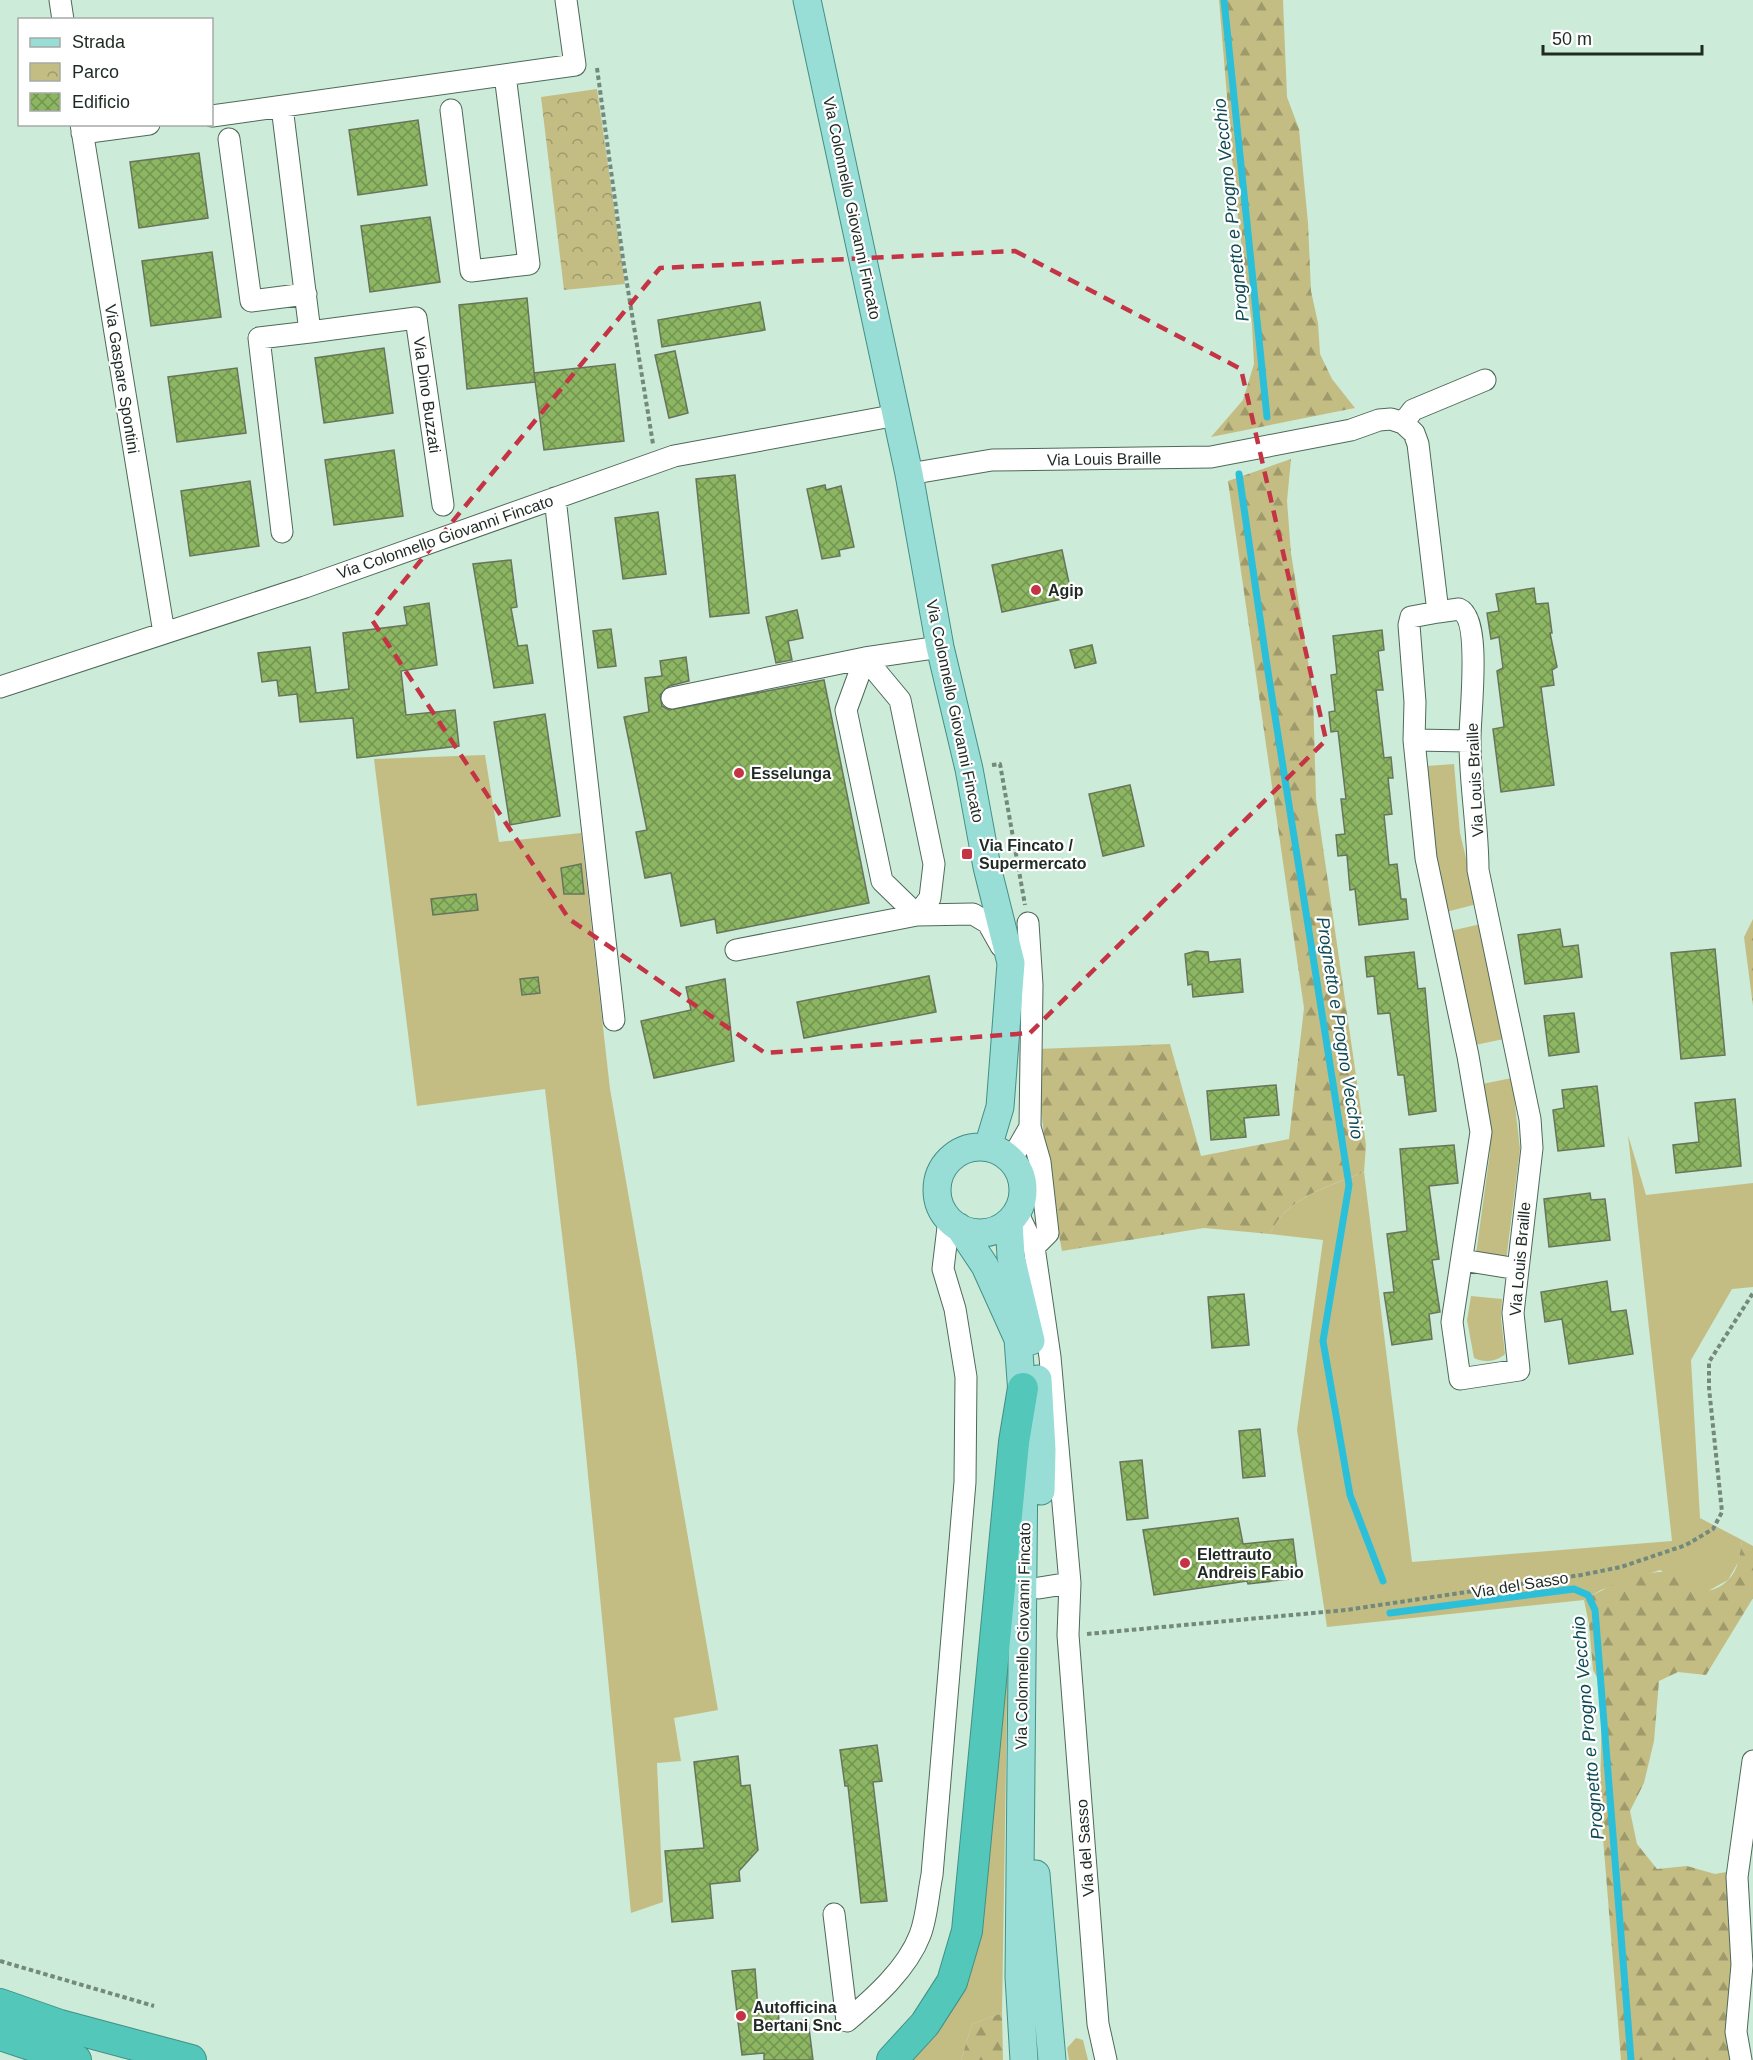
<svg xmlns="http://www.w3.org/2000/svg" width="1753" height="2060" font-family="Arial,sans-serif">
<defs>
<pattern id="forest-firs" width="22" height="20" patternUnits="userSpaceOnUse" patternTransform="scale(1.5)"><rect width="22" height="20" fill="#c3bd84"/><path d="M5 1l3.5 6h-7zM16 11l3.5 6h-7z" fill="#9e9a6c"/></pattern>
<pattern id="park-crowns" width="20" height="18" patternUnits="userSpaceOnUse" patternTransform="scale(1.5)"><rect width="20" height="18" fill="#c3bd84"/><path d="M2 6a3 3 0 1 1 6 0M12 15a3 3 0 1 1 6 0" fill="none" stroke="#9e9a6c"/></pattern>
<pattern id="building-cross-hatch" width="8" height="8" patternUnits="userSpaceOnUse" patternTransform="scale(1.5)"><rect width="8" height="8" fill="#8db662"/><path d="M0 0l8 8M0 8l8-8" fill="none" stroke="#739450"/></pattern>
</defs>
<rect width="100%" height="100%" fill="#ccebd8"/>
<path fill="#c3bd84" d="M485 755 499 842 581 833 610 1089 718 1710 674 1718 681 1761 657 1763 663 1902 631 1913 577 1363 545 1089 417 1106 374 759Z
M1454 764 1460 833 1477 904 1446 912 1430 842 1427 766Z
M1481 924 1504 1039 1475 1045 1450 931Z
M1512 1078 1520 1149 1506 1261 1476 1254 1490 1152 1482 1084Z
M1628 1135 1646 1195 1753 1183V1287L1732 1289 1691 1360 1700 1518 1742 1540 1739 1561 1728 1580 1708 1591H1695L1660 1570 1601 1590 1584 1600 1327 1627 1297 1430 1323 1240 1270 1234C1286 1197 1329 1187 1364 1172L1412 1562 1672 1541Z
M1471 1296 1502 1299 1501 1318 1505 1354C1497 1362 1483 1363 1474 1358L1467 1320Z
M1008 1640 1002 2013 972 2024 961 2060H900L954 1989Z
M1076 2038 1083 2040 1088 2060H1069L1067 2048Z"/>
<path fill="url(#forest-firs)" d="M1219 0H1283L1287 97 1299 129 1308 223 1311 291 1318 323 1320 354 1332 379 1355 408 1211 437 1243 400 1254 364 1252 324 1236 204Z
M1291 459 1287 501 1291 553 1313 693 1316 799 1366 1145 1364 1172C1328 1187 1286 1197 1270 1234L1204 1228 1062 1251 1047 1173 1036 1049 1170 1044 1201 1156 1289 1139 1304 1008 1228 481Z
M1753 919V1006L1744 937Z
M1742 1540 1753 1546V1598L1706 1675 1678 1672 1659 1681 1654 1741 1644 1783 1630 1811 1637 1844 1657 1869 1687 1866 1715 1874 1726 1872 1736 1886 1729 2036 1734 2060H1621L1600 1801 1602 1702 1599 1681 1593 1670 1589 1624 1584 1600C1610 1585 1646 1568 1676 1572 1687 1593 1710 1598 1728 1580 1739 1570 1740 1553 1742 1540Z
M1002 2013 1003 2060H961L972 2024Z"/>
<path fill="url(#park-crowns)" d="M597 89 625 284 564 290 541 97Z"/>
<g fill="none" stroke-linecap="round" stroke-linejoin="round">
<path stroke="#2cbfd9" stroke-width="7" d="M1224 0 1267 417
M1239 474 1266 659 1349 1185 1323 1341 1350 1495 1383 1581
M1390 1613 1574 1589 1588 1595 1595 1610 1631 2060"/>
</g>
<path fill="url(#building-cross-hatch)" stroke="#68755c" stroke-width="1.5" d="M418 120 427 185 358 195 349 130Z
M199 153 208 218 139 228 130 162Z
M430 217 440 282 370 292 361 226Z
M212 252 221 317 151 326 142 261Z
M527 298 535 382 467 389 459 305Z
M760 302 765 330 662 347 658 320Z
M384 348 393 413 324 423 315 358Z
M675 351 688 413 669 418 655 355Z
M615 364 624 441 544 450 534 373Z
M237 368 246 433 177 442 168 377Z
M394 450 403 516 334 525 325 460Z
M735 475 749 613 710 617 696 479Z
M250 481 259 546 190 556 181 491Z
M825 485 826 490 841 486 854 547 839 550 840 556 822 559 807 489Z
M658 512 666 574 623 579 615 518Z
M1062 550 1072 597 1002 612 992 565Z
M511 560 517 607 511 608 518 646 527 645 533 683 494 688 473 564Z
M1534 588 1536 604 1548 603 1552 633H1550L1557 667 1552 670 1554 685 1541 687 1554 785 1501 792 1493 729 1504 727 1497 671 1503 668 1499 637 1491 639 1487 613 1499 611 1496 594Z
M429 603 437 665 401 671 406 715 455 710 459 746 357 758 353 718 300 722 297 694 279 696 277 680 262 682 258 653 310 647 316 693 349 689 343 633 407 625 404 607Z
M797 610 803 638 788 641 792 660 776 663 766 617Z
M611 629 616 666 598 668 593 631Z
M1382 630 1384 650 1378 651 1383 690H1376L1384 758 1391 757 1393 778H1388L1392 814 1384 815 1389 865 1397 864 1401 899H1406L1408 919 1359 925 1355 889 1350 890 1347 855 1338 856 1336 835 1345 834 1341 799H1346L1338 731 1331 732 1329 712 1335 711 1331 675 1337 674 1333 636Z
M1092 645 1096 663 1075 668 1070 650Z
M686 657 689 681 669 686 660 695 662 706 669 710 824 680 869 903 717 933 715 919 681 926 671 873 645 878 636 832 647 830 624 717 649 712 645 678 662 676 660 661Z
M545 714 560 816 510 825 494 722Z
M1130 785 1144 846 1103 856 1089 794Z
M581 864 584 894H564L561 868Z
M476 894 478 910 433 915 431 899Z
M1560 929 1563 947 1578 945 1582 977 1525 984 1518 935Z
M1715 949 1725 1055 1681 1059 1671 953Z
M1196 951 1208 952 1209 962 1240 959 1243 992 1193 997 1192 984 1188 985 1185 954Z
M1414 952 1418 989 1425 988 1436 1111 1409 1115 1404 1075H1398L1390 1013 1378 1014 1374 976 1367 977 1365 957Z
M929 976 936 1012 804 1038 797 1002Z
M538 977 540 993 522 995 520 979Z
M725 979 734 1061 654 1078 641 1021 691 1010 686 987Z
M1574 1013 1579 1052 1549 1056 1544 1016Z
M1276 1085 1279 1115 1244 1118 1246 1137 1211 1140 1207 1091Z
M1597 1086 1604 1146 1558 1151 1553 1110 1564 1108 1562 1090Z
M1735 1099 1741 1166 1676 1173 1673 1145 1699 1142 1695 1103Z
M1454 1145 1458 1183 1429 1186 1439 1259 1432 1260 1440 1312 1429 1314 1432 1339 1392 1345 1384 1293 1394 1292 1387 1234 1407 1231 1400 1149Z
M1590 1193 1591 1200 1605 1199 1610 1240 1549 1247 1544 1199Z
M1607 1281 1611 1312 1626 1310 1633 1354 1569 1364 1562 1319 1545 1322 1541 1292Z
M1244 1294 1249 1345 1212 1348 1208 1297Z
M1260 1429 1265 1476 1243 1478 1239 1431Z
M1142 1460 1148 1518 1127 1520 1120 1462Z
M1238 1518 1243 1544 1293 1539 1298 1578 1248 1584 1247 1581 1154 1595 1143 1530Z
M877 1745 882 1781 873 1782 887 1901 861 1903 848 1786H845L840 1750Z
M738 1756 741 1786 750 1785 758 1850 739 1871 740 1881 710 1884 713 1918 672 1922 665 1851 704 1848 694 1762Z
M755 1969 758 2009 778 2008 779 2022 808 2020 813 2060H764V2053L742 2055 732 1971Z"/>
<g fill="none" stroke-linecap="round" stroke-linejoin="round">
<g stroke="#4e6959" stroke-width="23">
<path id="minor" d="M60 0 63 20
M451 110 471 271 529 264 505 75
M212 116 575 65 566 0
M81 124 164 633
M82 133 149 124
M229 139 251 301 306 294
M310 332 416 318 443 505
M1403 423 1414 433 1418 444 1438 612 1411 617 1409 625 1415 702 1414 740 1426 858 1468 1056 1481 1132 1452 1322 1460 1379 1519 1370 1513 1313 1532 1148 1530 1119 1478 870C1478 827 1470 784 1470 742 1469 718 1483 619 1459 609L1438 612
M909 474 992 460 1211 457 1351 430 1379 420 1391 419 1403 423 1413 410 1485 380
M555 498 614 1020
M282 532 259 338 310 332 282 107
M865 658 900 700 934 864 930 898 917 915 882 881 846 710Z
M0 687 305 587 674 456 897 415
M672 698 865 658 940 647
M1414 740 1470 741
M1028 923 1032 985 1030 1127 1040 1162 1048 1233 1034 1247
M736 950 917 915 973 914 988 923 1001 946
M1011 1160 1030 1127
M1017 1212 1034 1247 1050 1357 1070 1583
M1462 1260 1518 1269
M1039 1588 1070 1583 1068 1635 1098 2024 1106 2060
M834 1914 847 2021C874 1998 907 1969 920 1935 927 1917 928 1894 932 1875L965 1482 966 1377 955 1309 943 1269 949 1219
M1741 2060 1736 2032 1742 1965 1737 1877 1753 1761"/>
</g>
<g stroke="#419086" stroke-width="29">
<path id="major" d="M807 0 909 474 940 647 969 769 987 867 1011 963 1000 1107 988 1147
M937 1190a43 43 0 1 1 86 0a43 43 0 1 1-86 0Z
M1009 1222 1011 1257 1031 1341
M959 1227 985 1266 1018 1339 1023 1408
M1038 1379 1042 1450 1041 1491
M1036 1874 1052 2060
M1024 2060 1019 1977 1024 1459"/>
</g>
<g stroke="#419086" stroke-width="32">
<path id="highway" d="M0 2004 60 2025 191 2060
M0 2035 76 2060
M892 2060 925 2024 952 1982 967 1931 1014 1442 1023 1388"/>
</g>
<path stroke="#73897c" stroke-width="4" stroke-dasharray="4.5 3" stroke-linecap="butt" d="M597 68 623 259 653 444
M992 765 1000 764 1025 905
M1087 1634 1346 1610 1581 1575 1621 1567 1686 1545 1713 1529 1722 1512 1709 1388V1362L1753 1293
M0 1961 154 2006"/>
<use href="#minor" stroke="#fff" stroke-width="21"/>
<use href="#major" stroke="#98ddd6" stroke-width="27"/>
<use href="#highway" stroke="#54c7bb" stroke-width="30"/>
</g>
<path fill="none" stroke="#c43445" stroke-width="4.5" stroke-dasharray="12 8" stroke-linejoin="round" d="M1015 251 1241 369 1326 740 1030 1033 765 1053 569 919 372 620 660 268Z"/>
<g fill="#c43445" stroke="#fff" stroke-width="2">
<circle cx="1036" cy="590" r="6"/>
<circle cx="739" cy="773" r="6"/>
<rect x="961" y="848" width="12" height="12" rx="3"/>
<circle cx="1185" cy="1563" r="6"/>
<circle cx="741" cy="2016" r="6"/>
</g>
<g text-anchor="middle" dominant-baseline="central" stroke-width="4.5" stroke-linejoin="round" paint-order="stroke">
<g font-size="16" fill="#1e2a23" stroke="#fff">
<text transform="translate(852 208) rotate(78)">Via Colonnello Giovanni Fincato</text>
<text transform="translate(122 379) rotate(81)">Via Gaspare Spontini</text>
<text transform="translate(427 395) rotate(82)">Via Dino Buzzati</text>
<text transform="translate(1104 459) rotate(-1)">Via Louis Braille</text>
<text transform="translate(445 537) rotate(-19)">Via Colonnello Giovanni Fincato</text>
<text transform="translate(955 711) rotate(78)">Via Colonnello Giovanni Fincato</text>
<text transform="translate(1475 780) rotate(-93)">Via Louis Braille</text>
<text transform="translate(1520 1259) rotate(-85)">Via Louis Braille</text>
<text transform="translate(1520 1585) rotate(-9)">Via del Sasso</text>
<text transform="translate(1023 1636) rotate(-89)">Via Colonnello Giovanni Fincato</text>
<text transform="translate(1085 1848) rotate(-94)">Via del Sasso</text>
</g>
<g font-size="16" font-weight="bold" fill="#1e2a23" stroke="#fff" text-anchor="start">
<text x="1048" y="590">Agip</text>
<text x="751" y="773">Esselunga</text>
<text x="979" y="845">Via Fincato /<tspan x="979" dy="18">Supermercato</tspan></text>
<text x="1197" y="1554">Elettrauto<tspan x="1197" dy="18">Andreis Fabio</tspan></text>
<text x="753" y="2007">Autofficina<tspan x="753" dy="18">Bertani Snc</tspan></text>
</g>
<g font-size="18" font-style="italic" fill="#0e4a55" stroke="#fff">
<text transform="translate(1231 210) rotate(-96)">Prognetto e Progno Vecchio</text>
<text transform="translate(1340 1028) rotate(81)">Prognetto e Progno Vecchio</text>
<text transform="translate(1588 1728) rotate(-95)">Prognetto e Progno Vecchio</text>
</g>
</g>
<rect x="18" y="18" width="195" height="108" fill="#ffffff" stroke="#a5aaa7" stroke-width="1.5"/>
<rect x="30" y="38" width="30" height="9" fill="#98ddd6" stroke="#a5aaa7" stroke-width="1.5"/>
<text x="72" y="48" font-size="18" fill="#1e2a23">Strada</text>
<rect x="30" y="63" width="30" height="18" fill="url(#park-crowns)" stroke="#a5aaa7" stroke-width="1.5"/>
<text x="72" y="78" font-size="18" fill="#1e2a23">Parco</text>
<rect x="30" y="93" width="30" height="18" fill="url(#building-cross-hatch)" stroke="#a5aaa7" stroke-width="1.5"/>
<text x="72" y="108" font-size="18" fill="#1e2a23">Edificio</text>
<path d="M1543 45v9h159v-9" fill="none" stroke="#1e2a23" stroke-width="3"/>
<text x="1552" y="45" font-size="18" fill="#1e2a23" stroke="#ffffff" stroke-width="4.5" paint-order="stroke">50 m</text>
</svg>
